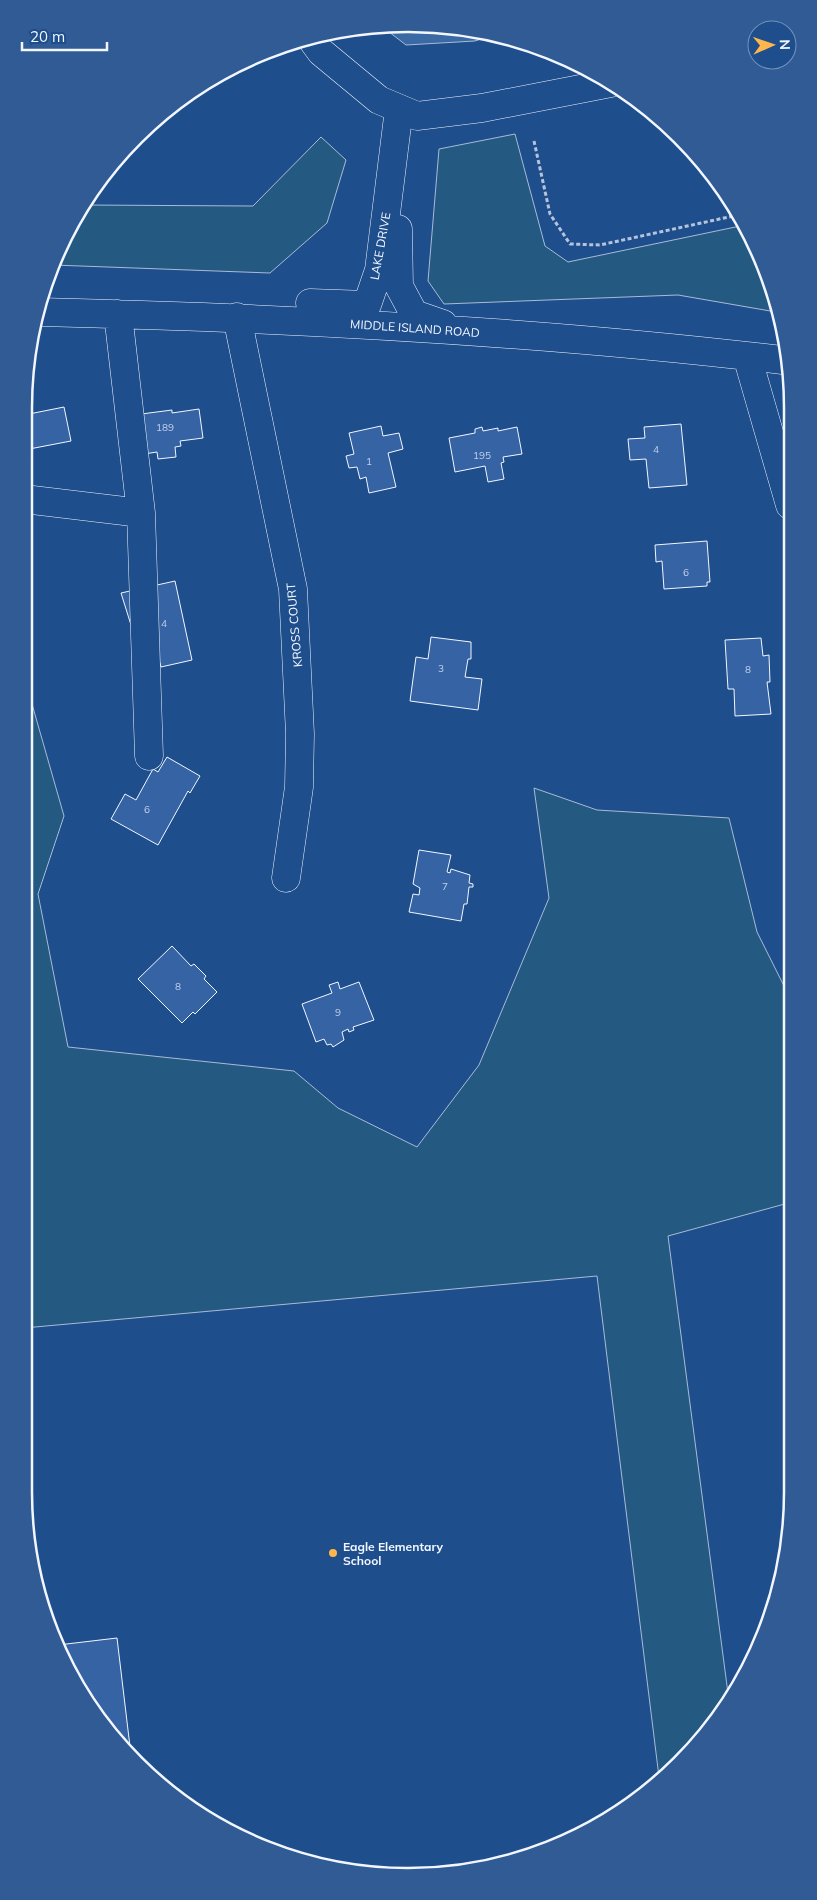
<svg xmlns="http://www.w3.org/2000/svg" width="817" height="1900" font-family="Mulish,sans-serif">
<rect width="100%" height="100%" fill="#1f4e8c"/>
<path fill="#245a82" stroke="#a8bbd7" d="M515 134 545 246 568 262 745 225 754 239 776 312 678 295 444 304 428 281 439 149Z
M321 137 346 160 327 223 270 273 53 265 75 216 83 205 253 206Z
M24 676 64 816 38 894 68 1047 294 1071 338 1108 417 1147 479 1065 549 898 534 788 597 810 729 818 757 932 792 1002V1202L668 1236 729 1701 698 1745 659 1777 597 1276 24 1328Z"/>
<path fill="#3b69a3" stroke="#a8bbd7" d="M380 25 459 27 493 35 475 41 406 45Z"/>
<path fill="#3563a3" stroke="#f2f6ff" d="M64 407 71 441 24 450V415Z
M199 409 203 438 180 441 181 446 175 447 176 457 158 459 157 452 131 456 126 416 172 410V413Z
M681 424 687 485 649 488 646 459 630 460 628 439 645 438 644 427Z
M381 426 383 436 399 433 403 449 388 453 396 487 369 493 366 477 360 479 357 467 349 468 346 456 354 454 349 433Z
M482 427 483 431 498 428V431L517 427 522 454 503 457 504 462 501 463 504 479 488 482 485 466 455 472 449 438 475 433V429Z
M707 541 710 582H707V586L664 589 662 561 656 562 655 545Z
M175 581 192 660 161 667 158 656 143 622 131 625 121 593Z
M431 637 471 642V659H468L465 677 482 679 478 710 410 701 416 657 428 659Z
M761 638 763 656 769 655 770 682H767L771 714 735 716 734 689H728L725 640Z
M167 757 200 776 190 793 188 791 158 845 111 819 125 794 136 800 153 769 158 772Z
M419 850 451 855 447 872 450 873 451 869 470 875 469 883 473 884V887H469L467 904H464L461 921 409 912 413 894 419 895 420 888 413 884Z
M172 946 191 966 194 964 206 976 204 979 217 992 195 1014 193 1012 182 1023 138 979Z
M338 982 340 989 359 982 374 1020 353 1027 354 1030 349 1032 348 1029 342 1032 344 1040 333 1047 331 1044 327 1045 324 1039 316 1042 302 1004 332 993 329 985Z
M117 1638 131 1755 119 1745 75 1684 58 1645Z"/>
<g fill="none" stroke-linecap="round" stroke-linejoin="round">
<g stroke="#f2f6ff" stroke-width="29">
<path id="minor" d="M310 37 321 52 379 100 417 116 482 108 611 83
M398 229 399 286 414 314 443 324
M310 303 367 305 379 270 399 109
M40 312C290 318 541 331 790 361
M118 314 141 513 149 756
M237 317 293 589 300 734 299 787 286 878
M747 356 790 505
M24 499 141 513"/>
</g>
<path stroke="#b3c4dc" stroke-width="3" stroke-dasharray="4 2.5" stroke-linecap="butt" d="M534 141 550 214 570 244 600 245 738 215"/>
<use href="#minor" stroke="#1f4e8c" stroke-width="28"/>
</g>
<circle fill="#ffb74d" stroke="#1f4e8c" stroke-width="2" cx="333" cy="1553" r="5"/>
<g text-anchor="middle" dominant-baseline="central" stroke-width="4" stroke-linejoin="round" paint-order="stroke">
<g font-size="10" fill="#c3d1e8">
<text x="165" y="427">189</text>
<text x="656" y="449">4</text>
<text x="482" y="455">195</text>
<text x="369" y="461">1</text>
<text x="686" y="572">6</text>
<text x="164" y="623">4</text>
<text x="441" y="668">3</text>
<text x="748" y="669">8</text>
<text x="147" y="809">6</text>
<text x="445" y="886">7</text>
<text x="178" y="986">8</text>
<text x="338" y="1012">9</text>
</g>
<g font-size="12" fill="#f2f6ff" stroke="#1f4e8c">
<text transform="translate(380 246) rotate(-80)">LAKE DRIVE</text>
<text transform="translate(415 328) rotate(4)">MIDDLE ISLAND ROAD</text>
<text transform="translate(294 625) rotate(-95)">KROSS COURT</text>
</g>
<g font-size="12" font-weight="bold" fill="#f2f6ff" stroke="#1f4e8c" text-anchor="start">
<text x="343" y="1546">Eagle Elementary<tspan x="343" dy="14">School</tspan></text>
</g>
</g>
<path d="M0 0H817V1900H0ZM408 32H408A376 376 0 0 1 784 408V1492A376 376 0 0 1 408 1868H408A376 376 0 0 1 32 1492V408A376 376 0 0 1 408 32Z" fill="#305b95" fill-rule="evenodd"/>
<path fill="none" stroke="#f2f6ff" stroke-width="2.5" d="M408 32H408A376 376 0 0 1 784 408V1492A376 376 0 0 1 408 1868H408A376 376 0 0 1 32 1492V408A376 376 0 0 1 408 32Z"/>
<g transform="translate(772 45) rotate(88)"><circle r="24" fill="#1f4e8c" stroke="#7391ba"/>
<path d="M0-4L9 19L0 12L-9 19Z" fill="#ffb74d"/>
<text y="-8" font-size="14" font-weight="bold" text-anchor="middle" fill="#f2f6ff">N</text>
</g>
<path d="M22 42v8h85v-8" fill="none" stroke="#f2f6ff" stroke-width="2.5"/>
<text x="30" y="42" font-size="15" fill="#f2f6ff" stroke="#1f4e8c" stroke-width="4" paint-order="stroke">20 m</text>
</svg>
